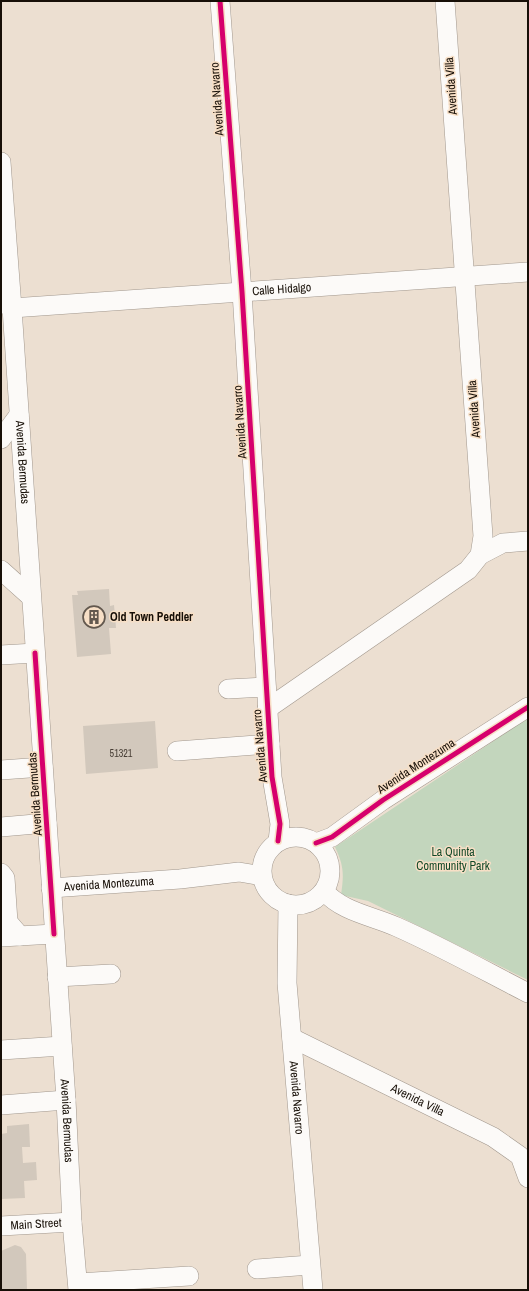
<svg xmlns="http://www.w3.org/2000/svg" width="529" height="1291" font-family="'Archivo Narrow',sans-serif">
<rect width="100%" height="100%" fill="#ecdfd1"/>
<path fill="#c3d6bd" d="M528 718V980L368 901 341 895C344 874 344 866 335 847Z"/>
<path fill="#d2c8bc" d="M109 589 110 606 114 605 116 628H109L111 654 77 657 72 595H78L77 591Z
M155 721 158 768 86 774 83 726Z
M29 1124 30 1147H22L23 1163 36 1162 37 1180 24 1181 25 1198 1 1199V1134L7 1133V1126Z
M15 1245 21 1247 26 1254 27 1290H1V1251Z"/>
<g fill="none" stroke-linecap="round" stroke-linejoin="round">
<g stroke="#a1978d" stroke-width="20">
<g id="minor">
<path d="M220 1 242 292 272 777 280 824 278 841"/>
<path id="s1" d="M1 162 12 308 66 1100 72 1222 78 1290"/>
<path id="s2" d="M2 302 12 308 528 272"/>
<path d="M1 439 19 415"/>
<path d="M480 555 503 543 528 541"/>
<path d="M1 570 31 597"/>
<path d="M1 655 35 653"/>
<path d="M228 689 266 687"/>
<path d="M267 709 468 570 480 555 483 536 445 1"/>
<path d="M177 751 270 744"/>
<path d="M1 770 43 767"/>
<path d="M1 827 47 823"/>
<circle cx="296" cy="871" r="34"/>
<path d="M316 843 332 837 383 800 528 707"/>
<path d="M1 873 5 878 8 922 20 936"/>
<path id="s3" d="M51 888 180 879 239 872 262 876"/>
<path d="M324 891C342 912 373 916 397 927 442 947 485 971 528 993"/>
<path id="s4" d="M288 904 287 983 313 1290"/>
<path d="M1 937 54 934"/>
<path d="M57 977 111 974"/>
<path id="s5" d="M292 1038 493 1137 520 1156 528 1178"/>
<path d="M1 1050 62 1046"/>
<path d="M1 1105 66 1100"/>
<path id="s6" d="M1 1226 72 1222"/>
<path d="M257 1269 310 1265"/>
<path d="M78 1283 189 1276"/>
</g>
</g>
<use href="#minor" stroke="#fcfaf8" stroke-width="19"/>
<g stroke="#f7dfc6" stroke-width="8">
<path id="cycleway" d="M220 1 242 292 272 777 280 824 278 841
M35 653 54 934
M316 843 332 837 383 800 528 707"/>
</g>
<use href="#cycleway" stroke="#d6006c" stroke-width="5"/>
</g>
<defs>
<g id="building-ring" transform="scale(1.15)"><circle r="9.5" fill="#f7dfc6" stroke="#62584e" stroke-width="1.5"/><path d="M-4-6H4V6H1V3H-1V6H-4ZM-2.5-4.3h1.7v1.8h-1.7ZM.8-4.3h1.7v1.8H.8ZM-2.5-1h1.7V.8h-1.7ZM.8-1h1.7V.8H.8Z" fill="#62584e"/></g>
</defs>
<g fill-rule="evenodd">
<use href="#building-ring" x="94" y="617"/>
</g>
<g text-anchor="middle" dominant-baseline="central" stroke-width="3" stroke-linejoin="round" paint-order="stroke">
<g font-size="10" fill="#473e35">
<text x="121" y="753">51321</text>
</g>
<g font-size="12" fill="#170f07" stroke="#f7dfc6">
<text transform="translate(451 86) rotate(-94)">Avenida Villa</text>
<text transform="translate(217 99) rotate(-94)">Avenida Navarro</text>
<text stroke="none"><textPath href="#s2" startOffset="282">Calle Hidalgo</textPath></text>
<text transform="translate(474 409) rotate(-94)">Avenida Villa</text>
<text transform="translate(240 422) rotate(-94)">Avenida Navarro</text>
<text stroke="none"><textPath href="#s1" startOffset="301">Avenida Bermudas</textPath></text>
<text transform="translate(260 746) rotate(-95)">Avenida Navarro</text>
<text transform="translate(416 766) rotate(-33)">Avenida Montezuma</text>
<text transform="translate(35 794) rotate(-94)">Avenida Bermudas</text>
<text stroke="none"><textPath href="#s3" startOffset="58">Avenida Montezuma</textPath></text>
<text stroke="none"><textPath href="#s4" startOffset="194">Avenida Navarro</textPath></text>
<text stroke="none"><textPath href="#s5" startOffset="140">Avenida Villa</textPath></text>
<text stroke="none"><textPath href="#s1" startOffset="961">Avenida Bermudas</textPath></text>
<text stroke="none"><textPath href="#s6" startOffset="35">Main Street</textPath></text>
</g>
<g font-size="12" font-weight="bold" fill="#170f07" stroke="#f7dfc6" text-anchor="start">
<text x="110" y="617">Old Town Peddler</text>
</g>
<g font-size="12" fill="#114827" stroke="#f7dfc6">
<text x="453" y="852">La Quinta<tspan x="453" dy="14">Community Park</tspan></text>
</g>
</g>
<rect width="529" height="1291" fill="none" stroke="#170f07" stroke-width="4"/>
</svg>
